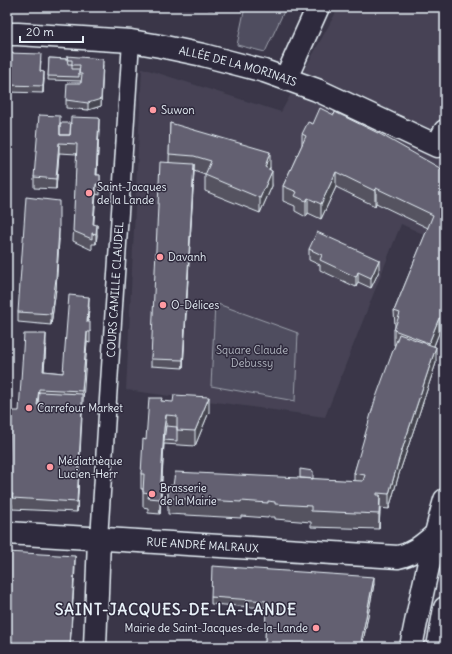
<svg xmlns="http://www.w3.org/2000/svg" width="452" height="654" font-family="Delius,sans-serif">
<rect width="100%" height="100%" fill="#3a3648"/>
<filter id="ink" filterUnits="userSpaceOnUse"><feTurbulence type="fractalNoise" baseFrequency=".025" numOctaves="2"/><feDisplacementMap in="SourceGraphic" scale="8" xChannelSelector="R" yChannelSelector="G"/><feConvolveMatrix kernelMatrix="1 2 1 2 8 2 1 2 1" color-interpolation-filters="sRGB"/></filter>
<g filter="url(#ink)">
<path fill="#464354" d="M339 7H445V244L401 224 325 417 126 390 142 68 281 112Z"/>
<path fill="#504e5f" stroke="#9ca0ac" d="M245 7H286L265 52 237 45Z
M215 303 298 333 295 401 211 386Z"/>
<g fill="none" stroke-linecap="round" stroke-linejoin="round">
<g stroke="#e8f1f8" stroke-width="19">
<g id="pedestrian">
<path id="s1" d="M99 539 131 41"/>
</g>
</g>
<g stroke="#e8f1f8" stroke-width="25">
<g id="minor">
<path id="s2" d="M7 34H18L131 41 160 46 203 55 264 71 317 90 437 146 445 131"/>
<path d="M286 78 318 7"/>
<path id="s3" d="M7 533 398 557C413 554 423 545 435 535"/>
<path d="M95 647 99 539"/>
</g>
</g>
<g stroke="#e8f1f8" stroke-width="25">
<path id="primary" d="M411 647C421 597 431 548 445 500
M438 647 445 608"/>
</g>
<use href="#pedestrian" stroke="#2f2a3d" stroke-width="16"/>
<use href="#minor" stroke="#2f2a3d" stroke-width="22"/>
<use href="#primary" stroke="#2f2a3d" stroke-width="22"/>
</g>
<path fill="#555361" stroke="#e8f1f8" d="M206 7H215L213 9H208Z
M7 53 41 61 40 71 44 79 43 93 7 92Z
M67 56 103 66 101 106 88 110 66 108V100L81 83V81L48 80 49 58 67 59Z
M60 123 99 129 97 175H100V195L96 194 93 224 97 235 96 244H92V250L73 241 77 154 59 153 56 189 34 188V177Z
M170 123 270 167V170L272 186 260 213 205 191V175L194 171 183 368 151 366V359L169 162Z
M313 124 445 171V335L439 333 434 346 436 363 399 474 389 509 380 508 379 529 311 527V522L275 519V517H268V518L241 516V518L168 514V488L173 486 313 479 354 481V473L395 345H394V330L395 326 394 311 428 228 376 203 375 206 336 187 321 219 308 213 306 217 295 211V206L283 201V186L302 145V134Z
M59 239 56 289 51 325 18 322V312Z
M309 249 379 271 371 288 358 282 356 287 320 270V265L309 260Z
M89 307 88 322 90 332V343L87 342 82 401 77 512 12 509V504L7 503V482L19 411 46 345 44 371 63 373Z
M162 401 209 412 195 446 164 444 160 514 148 513V508L143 507V489H141V474L146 440Z
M374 584 362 647H265L266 608 211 604V597Z"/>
<path fill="#45444f" stroke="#e8f1f8" d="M103 59 101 106 88 110V103Z
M44 72V79L43 93V86Z
M99 118V129L96 185V175Z
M59 143V153L56 189V179Z
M270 152V167L265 183V167Z
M194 164V171L183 368V360Z
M272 171V186L260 213V198Z
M336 172V187L321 219V204Z
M96 184V194L93 235V224Z
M376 188V203L375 206V191Z
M308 198V213L306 217V201Z
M97 225V235L96 244V234Z
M59 229V239L56 289 51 325V314Z
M379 260V271L371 288V278Z
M358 272V282L356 287V277Z
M89 297V307L87 332V322Z
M439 318V333L429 358V343Z
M87 332V342L82 417 77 512 82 391Z
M46 334V345L43 381V371Z
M436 347V363L399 474 389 509V494L399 459Z
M209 397V412L195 446V431Z
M166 415V430L164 440 160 514V499L164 428Z
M380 495V510L379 529V514Z
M75 556V569L70 647Z
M374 577V584L362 647H360Z"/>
<path fill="#636171" stroke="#e8f1f8" d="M7 53 41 54 40 71 44 72 43 86 7 85Z
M67 56 103 59 101 99 88 103 66 100 67 83H81L82 74H79L80 65H72V60H68Z
M49 58 67 59 68 64H72V69H79V77L48 76Z
M320 108 334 115 335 112 380 134 445 171V320L439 318 429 343 394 330 400 313 394 311 433 215 376 188 375 191 336 172 321 204 308 198 306 201 295 196 297 192 283 186 306 136 302 134 308 122 313 124Z
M39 115 60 116V135H70L71 117 99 118 96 175H100V184H96L93 224 97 225 96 234 92 233V239L73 231 77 144 59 143 56 179 34 177Z
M60 123H71L70 135H60Z
M170 123 270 152 265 167 272 171 260 198 205 175 211 161 194 156 169 154Z
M160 162 194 164 183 360 151 359Z
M26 197 59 201V229L56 279 51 314 18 312Z
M317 232 379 260 371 278 358 272 356 277 320 260 322 255 309 249Z
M69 295 89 297 87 322H90V332H87L82 391 39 389 37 405 82 407 77 502 12 498 13 494 7 493V482L11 411H19L24 334H46L43 371 63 373Z
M399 334 436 347 399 459 389 494 377 493V495H380L379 514 311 511V506L275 504V502L268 501V503L241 501V502L168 498V488L170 487V485L173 486 175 472 363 481 365 475 354 473 375 400Z
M39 392 82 394V410V407L38 405Z
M174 395 209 397 195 431 177 430V416L166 415 164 428 160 499 148 498 149 493 143 492 144 474H141L143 439 146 440 149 398H162L161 401 173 402Z
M166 426 177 427V441L164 440Z
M300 469 313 471V479L300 478Z
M7 552 75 556 70 647H7Z
M212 566 374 577 360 647H265L266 601 211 597Z"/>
</g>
<g fill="#ff9aa2" stroke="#2f2a3d" stroke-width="1.5">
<circle cx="153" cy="110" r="4"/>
<circle cx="89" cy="193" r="4"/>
<circle cx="160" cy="257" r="4"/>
<circle cx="163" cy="305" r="4"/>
<circle cx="29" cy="408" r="4"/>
<circle cx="50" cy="467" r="4"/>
<circle cx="152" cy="494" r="4"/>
<circle cx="316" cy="628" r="4"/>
</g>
<g text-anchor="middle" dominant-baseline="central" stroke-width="3" stroke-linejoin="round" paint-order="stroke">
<g font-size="11" fill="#e8f1f8" stroke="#2f2a3d">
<text stroke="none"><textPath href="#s2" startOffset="234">ALLÉE DE LA MORINAIS</textPath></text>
<text stroke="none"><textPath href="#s1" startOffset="250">COURS CAMILLE CLAUDEL</textPath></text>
<text stroke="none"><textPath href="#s3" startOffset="196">RUE ANDRÉ MALRAUX</textPath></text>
</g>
<g font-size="11" fill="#e8f1f8" stroke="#2f2a3d" text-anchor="start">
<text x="161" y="110">Suwon</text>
<text x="97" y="187">Saint-Jacques<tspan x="97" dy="13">de la Lande</tspan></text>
<text x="168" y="257">Davanh</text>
<text x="171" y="305">O-Délices</text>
<text x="37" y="408">Carrefour Market</text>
<text x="58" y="461">Médiathèque<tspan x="58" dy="13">Lucien-Herr</tspan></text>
<text x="160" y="488">Brasserie<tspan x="160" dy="13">de la Mairie</tspan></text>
<text x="308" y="628" text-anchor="end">Mairie de Saint-Jacques-de-la-Lande</text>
</g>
<g font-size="11" fill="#b3b8c2" stroke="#2f2a3d">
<text x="252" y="350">Square Claude<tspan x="252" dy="13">Debussy</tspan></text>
</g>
<g font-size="15" font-weight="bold" letter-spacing="1" fill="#e8f1f8" stroke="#2f2a3d">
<text x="176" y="609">SAINT-JACQUES-DE-LA-LANDE</text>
</g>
</g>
<rect width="452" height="654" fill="none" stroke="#2f2a3d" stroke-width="24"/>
<rect x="12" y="12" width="428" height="630" fill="none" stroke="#e8f1f8" stroke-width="1.5" filter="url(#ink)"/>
<path d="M20 36v6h63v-6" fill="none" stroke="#e8f1f8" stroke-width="2"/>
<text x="26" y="36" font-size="12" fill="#e8f1f8" stroke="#2f2a3d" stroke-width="3" paint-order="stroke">20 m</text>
</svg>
